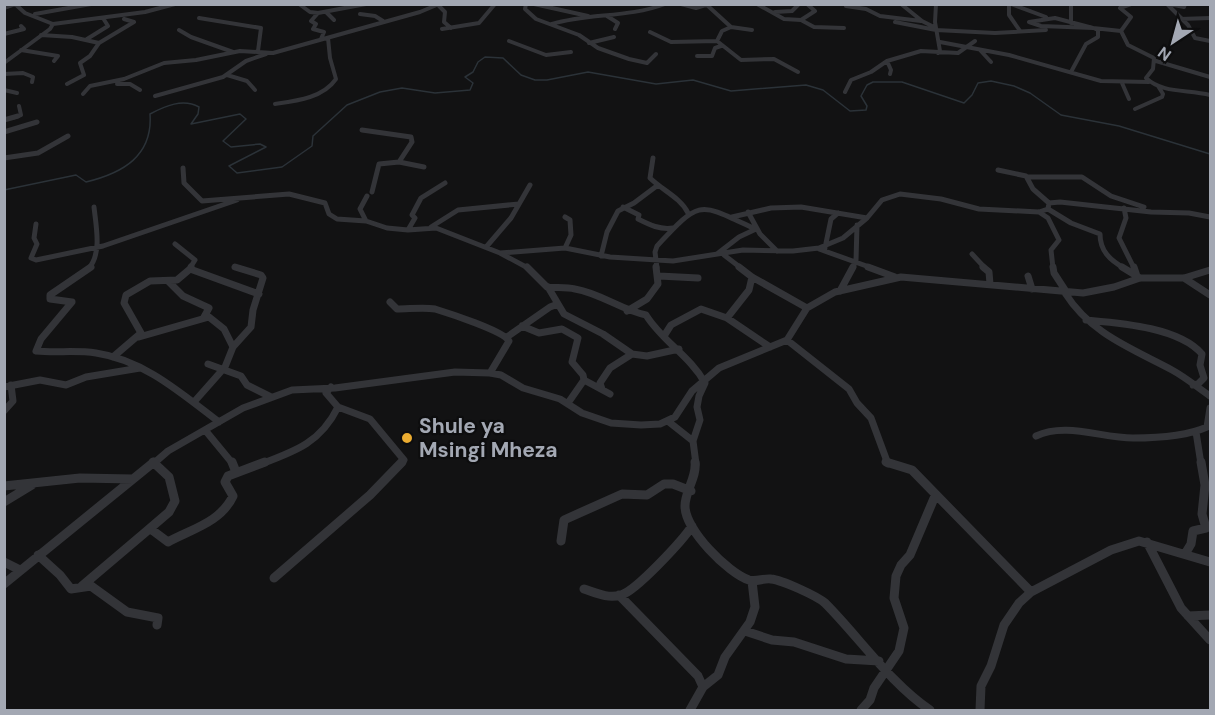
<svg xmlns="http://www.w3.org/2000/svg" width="1215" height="715" font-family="'DM Sans',sans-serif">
<rect width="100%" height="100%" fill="#121213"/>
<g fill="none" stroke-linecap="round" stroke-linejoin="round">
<path stroke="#2b3238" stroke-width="1.5" d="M4 190 76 175 86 182C123 173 153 156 150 114 165 106 183 98 199 107L198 114 191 124 240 114 246 119 223 141 231 147 260 144 266 147 229 166 237 173 282 167 312 146 313 136 347 105 380 92 402 88 435 93 470 90 473 83 465 77 473 72 478 62 485 57 503 58 521 75 535 80H547L588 72 656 84 693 80 731 91 806 85 823 90 850 111 866 110 867 106 861 96 867 85 873 82H902L964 103 972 95 978 83 991 81 1014 86 1030 93 1061 115 1119 126 1210 154"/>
<path stroke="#333438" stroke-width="4" d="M299 4 310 12 318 13 366 4
M526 4 525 9 536 19 579 35 598 48 629 59 647 63 656 54
M534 4 588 16
M681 4 696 8 709 4
M710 4 708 6 731 27 752 30
M757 4 784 19 801 20 814 27 844 28
M901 4 922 21 934 27
M936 4 935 22 940 51 938 53
M1009 4V15L1020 31
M1011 4 1046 17
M1071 4V23
M1167 4 1188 25 1195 38 1210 41
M1169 4 1184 7 1185 4
M438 5 445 12 444 22 451 28
M846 6 866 9 880 16 921 21
M4 8 15 4
M326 12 334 20
M775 12 792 11 799 4
M318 13 311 21 316 24 313 29 324 32 321 39
M35 14 91 4
M360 14 375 16 383 21
M607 16 618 23 615 29
M199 18 261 28 258 51
M1055 18 1093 28 1041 26 1029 22Z
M1180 19 1210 18
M801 20 815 11 807 4
M895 22 936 30
M53 24 145 12 175 4
M552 24C589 13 628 18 665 4
M731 27 722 31 717 41 741 60 774 59 798 72
M1093 28 1121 31 1131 17 1120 8 1131 4
M1093 28 1098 30
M442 29 479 23 495 4
M179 30 191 37 233 52
M936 30 995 33 1046 30
M1121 31 1128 45 1154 58 1153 69 1146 78C1163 94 1188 89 1210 95
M650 32 671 42 717 41
M4 34 24 29 21 26
M41 35 72 37 99 43 90 56 80 63 84 75 67 84
M87 39 108 26 103 18
M509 41 546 55 571 52
M940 42 1009 55 1101 81 1149 82
M99 43 134 22 124 19
M589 43 614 37
M21 50 58 56 54 61
M980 50 991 62
M697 56H712L715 48 721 46
M887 61 891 70 890 74
M1156 61 1210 77
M4 63 50 29 53 24 25 13 15 4
M1071 72 1086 44 1098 37V30
M4 74 23 73 33 77 32 82
M227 75 247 81 255 90
M1122 83 1129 99
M117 84H130L140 90
M4 90 17 93
M845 92 851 80 871 72 887 61 921 51 958 53 975 41
M83 94 90 86 124 79 164 63 196 60 240 51 273 53 420 12 439 4
M155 96 223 77 246 61 266 54
M275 104C296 101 323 98 336 79L330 58 328 38
M1135 109 1162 97 1163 94 1158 86
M12 118 21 115 19 106"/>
<path stroke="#333438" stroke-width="5" d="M4 120 18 116
M362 130 411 137 412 142 399 162
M4 132 37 122
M4 158 38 153 68 136
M653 158 650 178C662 190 681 198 688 213
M183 168 184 183 202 201 289 194 325 203 329 214 337 219 366 221 387 228 408 230 436 228 500 253 565 248 610 257 673 261 743 250 793 251 819 248 843 238 867 218 882 200 900 194 941 199 979 209 1039 212 1048 209 1049 203 1060 202 1151 212 1189 213 1210 217
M998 170 1026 176 1033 189 1049 203
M1027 177H1082L1111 196 1144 207
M372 192 379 164 399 162 424 167
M623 207 639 215 638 219C650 225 660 230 673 228
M1124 208 1126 218 1119 238 1134 268
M1048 209 1071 223 1100 234C1100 251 1110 260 1124 268
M748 212 760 234 777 251
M1039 212 1048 218 1059 240 1051 250 1053 268
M565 217 570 220 571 235 565 248
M732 217 771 208 801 207 867 218
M366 221 360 209 367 196
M36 224 34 238 37 244 31 258 36 260 103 246 237 200
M431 227 458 210 519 204
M408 230 415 218 412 215 421 198 445 183
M175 244 195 260 190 268
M487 246 511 218 530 185
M825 248 831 219 838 213
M819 249 872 268
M500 253 528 268
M717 254 739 237 756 229
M972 254 985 268
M724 255 741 268
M601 256 607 232 618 211 634 203 658 185
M235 267 240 268
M89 268C102 253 96 226 94 207
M657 268 655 252 657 246C701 199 698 202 755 229
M852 268 856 261 857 225"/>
<path stroke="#333438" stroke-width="7" d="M91 267 50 295V299L72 302 41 339 36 351C56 353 76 350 96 353 144 360 182 394 219 422
M191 267 190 269 259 294
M527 267 547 287C556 288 566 287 575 289 600 293 621 310 646 315 662 341 690 356 705 383L699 396 697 407 700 420 693 441 696 464
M739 267 752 277 807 308
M868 267 895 277
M983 267 989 272 990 284
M1053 267 1054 273 1067 293
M1122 267 1140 278
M1134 267 1137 276
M659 276 698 278
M1028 276 1032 289
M1184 278 1210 295
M168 281 183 296 209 308 204 317
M548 287 564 314 603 334 632 354
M840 291 853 267
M1065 293C1091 334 1131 348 1172 370 1185 377 1197 387 1210 396
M390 302 397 309C409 309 424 307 435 309 448 313 504 331 509 341L490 373
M627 311 647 299 658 284 656 267
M727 318 749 290 752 277
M1086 320C1119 323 1179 327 1202 354L1200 365 1204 378 1198 384 1193 385
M522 326 539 333 562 329 578 338 572 362 583 375 584 380 568 403
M664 336 671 325 701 309 727 318 770 347
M139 337 209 317 224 329 233 347
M507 337 550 307 558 304
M787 340 849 389 857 403 871 418 888 464
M113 357 141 333 124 303 126 295 150 281 177 280 190 269
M208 364 241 376 247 385 271 397
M584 380 610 394
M4 387 40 380 66 385 86 377 140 368
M602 389 600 383 610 368 632 354 647 356 679 349
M194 402 225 367 233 347 251 327 253 310 263 278 261 275 235 267
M338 407 370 419 404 460 401 464
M4 411 13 401 11 385
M669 422 693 441
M205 430 233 464
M1196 432 1201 464
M1036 436C1066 422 1101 438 1133 438 1156 438 1187 436 1207 427L1210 408
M153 462 155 464
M153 464 168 451 243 408 292 390 335 388 455 372 490 373 501 375 523 388 560 399 582 413 611 423 641 425 660 424 675 417 692 391 719 368 787 340 807 308 835 292 901 277 1083 293 1114 287 1140 278H1184L1210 270
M261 464C296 451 321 442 338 407L326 393 331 387"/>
<path stroke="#333438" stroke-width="9" d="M232 462 236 472
M695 462C697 477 685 491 685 506 685 530 728 573 749 580 756 582 764 578 771 579 782 580 817 596 825 603 858 636 891 684 930 710
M886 462 912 470 1031 592
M4 486 80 478 133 479
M4 502 32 485
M148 530 169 512 175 501 169 477 153 462
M561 541 564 520 622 494 647 495 664 484H673L691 491
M1147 542 1181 608 1210 640
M1185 554 1191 544 1193 531 1206 528 1202 514 1205 485 1201 462
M38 555 60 575 71 589 91 586 127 612 158 618 157 625
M4 562 20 570
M274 578 370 495 402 462
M4 584 154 462
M82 586 148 530H152L168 542C192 529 221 522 233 496L225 482 228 476 265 462
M584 589C596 593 608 599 621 595 636 591 683 540 692 526
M619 595 698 676 703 687
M1188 616 1210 615
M745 631 772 640 794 642 846 659 879 661
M690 710 703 687 718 675 725 657 750 622 755 607 752 581
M861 710 870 700 874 688 899 651 904 628 894 598 896 576 901 565 910 555 935 496
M980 710 981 686 991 666 1004 625 1019 603 1031 592 1111 550 1139 541 1210 562"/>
</g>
<circle fill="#ebac31" stroke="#0d0d0e" stroke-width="2" cx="407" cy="438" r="6"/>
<g text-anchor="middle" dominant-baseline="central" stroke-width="4.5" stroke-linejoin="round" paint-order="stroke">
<g font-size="21" font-weight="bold" fill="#a3a8b3" stroke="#0d0d0e" text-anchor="start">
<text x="419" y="426">Shule ya<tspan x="419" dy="24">Msingi Mheza</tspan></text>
</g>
</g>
<rect width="1215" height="715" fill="none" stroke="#a3a8b3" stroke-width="12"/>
<g transform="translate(1173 42) rotate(216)" stroke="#0d0d0e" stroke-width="4.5" paint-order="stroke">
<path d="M0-4.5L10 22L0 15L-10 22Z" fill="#a3a8b3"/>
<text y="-9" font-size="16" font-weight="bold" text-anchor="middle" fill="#a3a8b3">N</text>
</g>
</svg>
